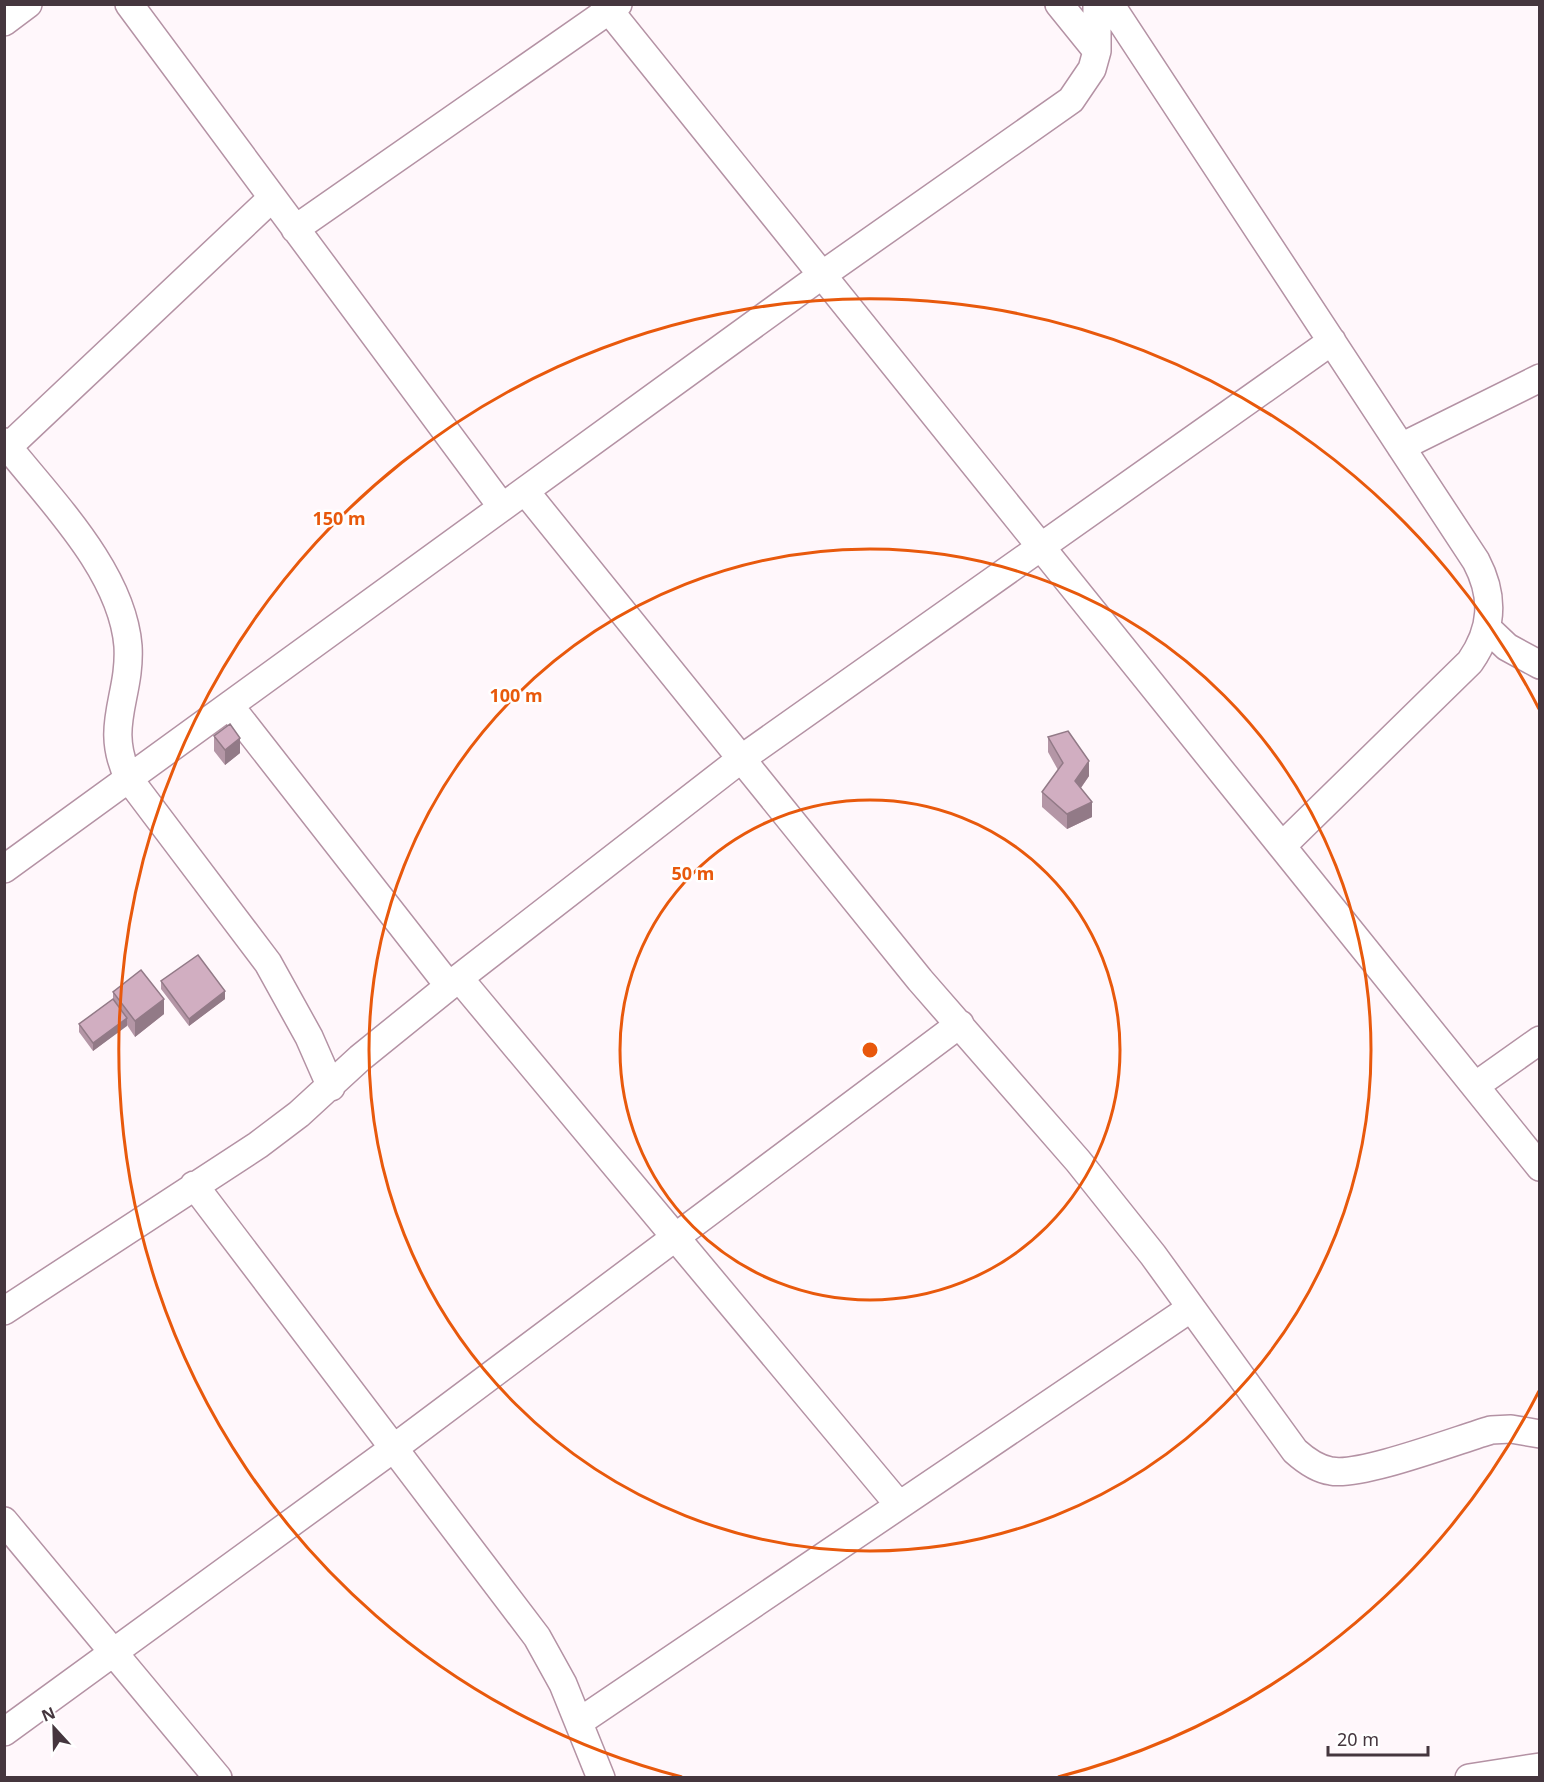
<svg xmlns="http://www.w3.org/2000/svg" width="1544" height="1782" font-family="'Noto Sans',sans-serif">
<rect width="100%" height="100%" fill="#fff7fb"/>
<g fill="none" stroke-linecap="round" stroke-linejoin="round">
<g stroke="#b492a4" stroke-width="30">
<path id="minor" d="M129 4 502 507
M604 4 1540 1167
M1059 4 1097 51
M1110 4 1476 561C1495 597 1493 629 1470 662L1282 846
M4 22 28 4
M295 229 618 4
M4 442C50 500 122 571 128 646 131 698 103 726 129 779L268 963 309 1037 331 1087
M8 447 272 198
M1401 447 1540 378
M525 491 920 980 1078 1161 1153 1255 1295 1451C1305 1460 1317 1469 1331 1471 1360 1477 1457 1440 1491 1430L1511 1429 1540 1434
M1488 629 1507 647 1540 665
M230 706 449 986
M4 869 822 275 1071 100 1092 69 1097 51V4
M459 978 899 1505
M1475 1086 1540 1040
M194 1185 537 1637 563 1684 601 1778
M4 1311 258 1145 299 1114 360 1058 459 978 741 759 1332 341
M4 1521 218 1778
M579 1722 1191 1308
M4 1732 394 1448 960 1024
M1469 1778 1540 1767"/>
</g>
<use href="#minor" stroke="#fff" stroke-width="27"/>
</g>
<path fill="#b496a6" d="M214 736 240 753 225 765 214 751Z
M1048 737 1089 776 1081 788 1092 817 1067 829 1042 807V792L1058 770 1048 752Z
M161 981 225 999 189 1026 161 989Z
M113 992 164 1014 135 1037 127 1025 93 1051 79 1032V1024L113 999Z"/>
<path fill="#927a87" d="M240 738V753L225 765V750Z
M1089 761V776L1075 796V781Z
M1092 802V817L1067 829V814Z
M225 991V999L189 1026V1019Z
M164 999V1014L135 1037V1021Z
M127 1018V1026L93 1051V1043Z"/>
<path fill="#d1aec1" stroke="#927a87" stroke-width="1.5" d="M230 724 240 738 225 750 214 736Z
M1068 731 1089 761 1075 781 1092 802 1067 814 1042 792 1063 763 1048 737Z
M198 955 225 991 189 1019 161 981Z
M141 970 164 999 135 1021 113 992Z
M113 999 127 1018 93 1043 79 1024Z"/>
<g fill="none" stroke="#e8590c" stroke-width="3">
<circle cx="870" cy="1050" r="250"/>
<circle cx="870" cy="1050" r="501"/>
<path d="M1539 1391A751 751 0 0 1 1058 1777M682 1777A751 751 0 1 1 1539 709"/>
</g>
<circle cx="870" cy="1050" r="9" fill="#e8590c" stroke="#fff" stroke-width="3"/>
<g font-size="18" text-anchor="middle" font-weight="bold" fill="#e8590c" stroke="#fff" stroke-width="5" stroke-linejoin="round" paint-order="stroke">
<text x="339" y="525">150 m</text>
<text x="516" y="702">100 m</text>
<text x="693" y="880">50 m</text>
</g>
<rect width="1544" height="1782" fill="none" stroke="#45363e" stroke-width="12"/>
<g transform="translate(54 1728) rotate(338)" stroke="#ffffff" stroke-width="4.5" paint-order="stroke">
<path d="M0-4.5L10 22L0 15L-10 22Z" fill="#45363e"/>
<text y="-9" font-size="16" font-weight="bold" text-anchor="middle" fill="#45363e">N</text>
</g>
<path d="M1328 1746v9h100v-9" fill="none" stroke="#45363e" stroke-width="3"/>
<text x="1337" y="1746" font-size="18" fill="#45363e" stroke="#ffffff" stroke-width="4.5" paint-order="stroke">20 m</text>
</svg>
